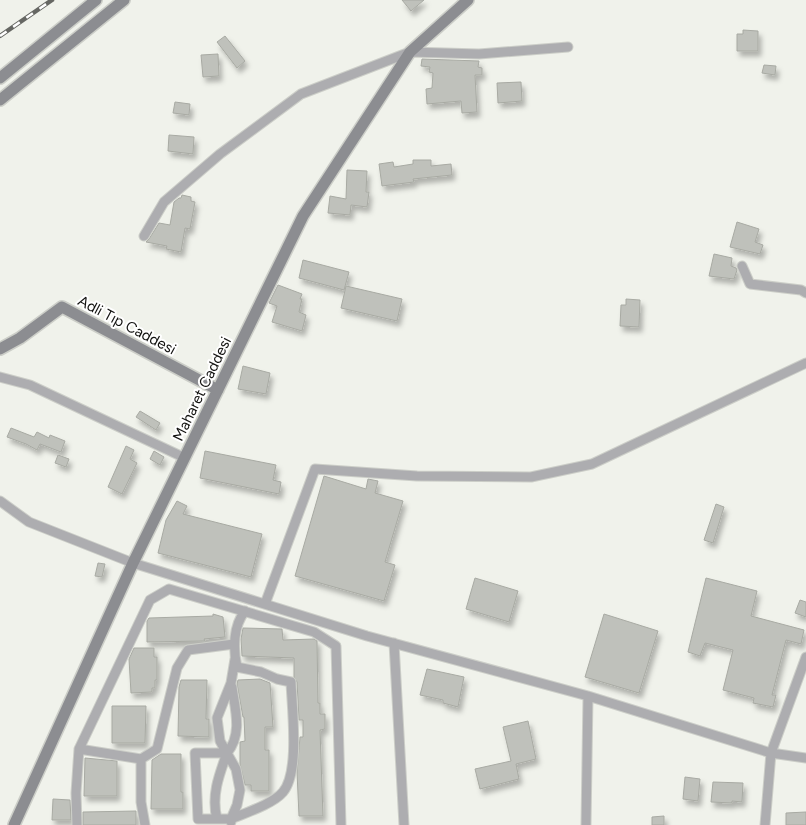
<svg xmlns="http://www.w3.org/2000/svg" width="806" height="825" font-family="Figtree,sans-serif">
<defs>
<filter id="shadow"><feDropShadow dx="3" dy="5" stdDeviation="2.5" flood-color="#0004"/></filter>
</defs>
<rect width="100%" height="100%" fill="#f0f2eb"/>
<path fill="#bfc1bb" stroke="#a8aaa3" filter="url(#shadow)" d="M402 0H424L411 11Z
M743 30 758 31V51H737V34H743Z
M225 36 245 61 237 68 217 42Z
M218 54 219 76 203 77 201 55Z
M422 59 479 61 478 67 482 68V75H475L477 112 462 113 461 101 427 104 426 89 432 88 433 73 429 72 430 67 421 66Z
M764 65 776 66 775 75 762 73Z
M521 82 522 101 498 103 497 83Z
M175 102 190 104 189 115 173 113Z
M169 135 194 137 193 154 168 151Z
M413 160H431V166L451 164 452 175 413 179 414 182 382 186 379 164 393 162 394 167 413 164Z
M347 170 367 171 366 192H369L367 207 351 205 350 215 328 213 330 196 346 199Z
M182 195 191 197V201L195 202 190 229 185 228 181 252 166 249 167 246 146 242 149 239 159 223 170 225 174 202 179 198H181Z
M737 222 759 229 755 242 763 245 760 254 730 247Z
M714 254 732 258 731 266 736 268 737 270 734 279 709 276Z
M303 260 349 272 344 290 299 278Z
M278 285 302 294 300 299H302L299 312 306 315 302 331 272 322 277 306 269 303Z
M346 286 402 299 397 321 341 308Z
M626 299 640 300 639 327 620 326 621 305H626Z
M243 366 270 373 266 394 238 389Z
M140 411 160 423 156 430 136 417Z
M11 428 34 437 37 432 49 438 50 435 65 441 61 452 40 444 37 450 26 444 7 437Z
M126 446 134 450 130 459 137 463 122 494 108 487Z
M154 451 164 457 160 465 150 459Z
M205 451 276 465 273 480 281 482 279 494 200 478Z
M58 455 69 459 66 467 55 463Z
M324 476 366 489 368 479 378 481 375 493 403 501 385 562 395 565 384 601 295 576Z
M177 501 187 506 183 514 262 534 251 577 158 553 166 520Z
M716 504 724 507 713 543 704 540Z
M98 563 105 564 102 577 95 576Z
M475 578 518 591 509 622 466 609Z
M706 578 757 591 751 616 804 630 801 644 786 640 772 695H776L773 707 753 703 754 698 723 690 733 650 705 643 700 656 688 652Z
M800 600 806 602V617L795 613Z
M213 614 223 617 225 637 204 639 205 641 147 642V621L149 618 213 616Z
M604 614 658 631 639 693 585 677Z
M243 628 282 629 283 640 314 639 317 641 318 703H320V714H325V729L320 730 323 816H299L297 772 300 737H303V720H299L297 682 294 677V658L242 656 241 639Z
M134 648H154V657H157V680H155V688H152V692L131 693 129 659Z
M427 669 464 677 458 707 443 703V700L420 695Z
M260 679 270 683 273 727H265V750H269V791H251V785H245L240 764V742L245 741 244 717H243L237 684 238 680Z
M181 680H207L206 719H209V737L178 736 179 687Z
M112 706H146L145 743H112Z
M528 721 536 759 516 764 519 779 480 789 475 769 511 761 503 727Z
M161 754H181V792H183V809H151L152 760Z
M85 758 117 761V796H84Z
M685 777 700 779 698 801 683 799Z
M713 782 743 783 742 802 732 801V803L711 802Z
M53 799 70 800 71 820H52Z
M136 811V825H83V812Z
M806 812V825H786V813Z
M664 816V825H652V817Z"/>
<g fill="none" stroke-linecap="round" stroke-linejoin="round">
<g stroke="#cccec8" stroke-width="11">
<path id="street" d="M144 236 164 202 220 154 301 94 410 52 479 54 568 47
M742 266 750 284 801 290 806 293
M0 377 30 385 185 458
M0 501 29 522 133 563 367 636 588 696 771 753 765 825
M265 604 315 469 417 476 531 477 592 464 806 363
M394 643 404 825
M806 657 771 753 806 758
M79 749 141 759
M227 753C243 734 235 709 232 687
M217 819C211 796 219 775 227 753H195L198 819H231L237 805 240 790 236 769 220 741 217 718 231 683 235 659
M231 822V819C245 813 273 804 283 792 300 772 292 709 291 682L277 679 261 672 237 667C233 649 233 626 245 611
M77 825 76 793 79 749 150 600 169 589 314 632 336 646 341 825
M145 825 141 802V759L157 749 177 668 188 650 234 644
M586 825 588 696"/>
</g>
<g stroke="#cccec8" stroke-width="14">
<path id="secondary" d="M0 78 96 0
M0 100 124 0
M0 349 20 338 62 307 218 390
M14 825 133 563 303 216 410 52 468 0"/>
</g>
<use href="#street" stroke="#adadb0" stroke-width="9"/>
<use href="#secondary" stroke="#8c8d91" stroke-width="11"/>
<g stroke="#666763" stroke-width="4.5">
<path id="rail" d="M0 36 52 0"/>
</g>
<use href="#rail" stroke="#fff" stroke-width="2.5" stroke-dasharray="8" stroke-linecap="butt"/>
</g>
<g text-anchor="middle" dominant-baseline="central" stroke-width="4" stroke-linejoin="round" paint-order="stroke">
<g font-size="15" fill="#11110f" stroke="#fff">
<text transform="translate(127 325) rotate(28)">Adli Tıp Caddesi</text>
<text transform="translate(202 389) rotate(-64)">Maharet Caddesi</text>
</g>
</g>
</svg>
